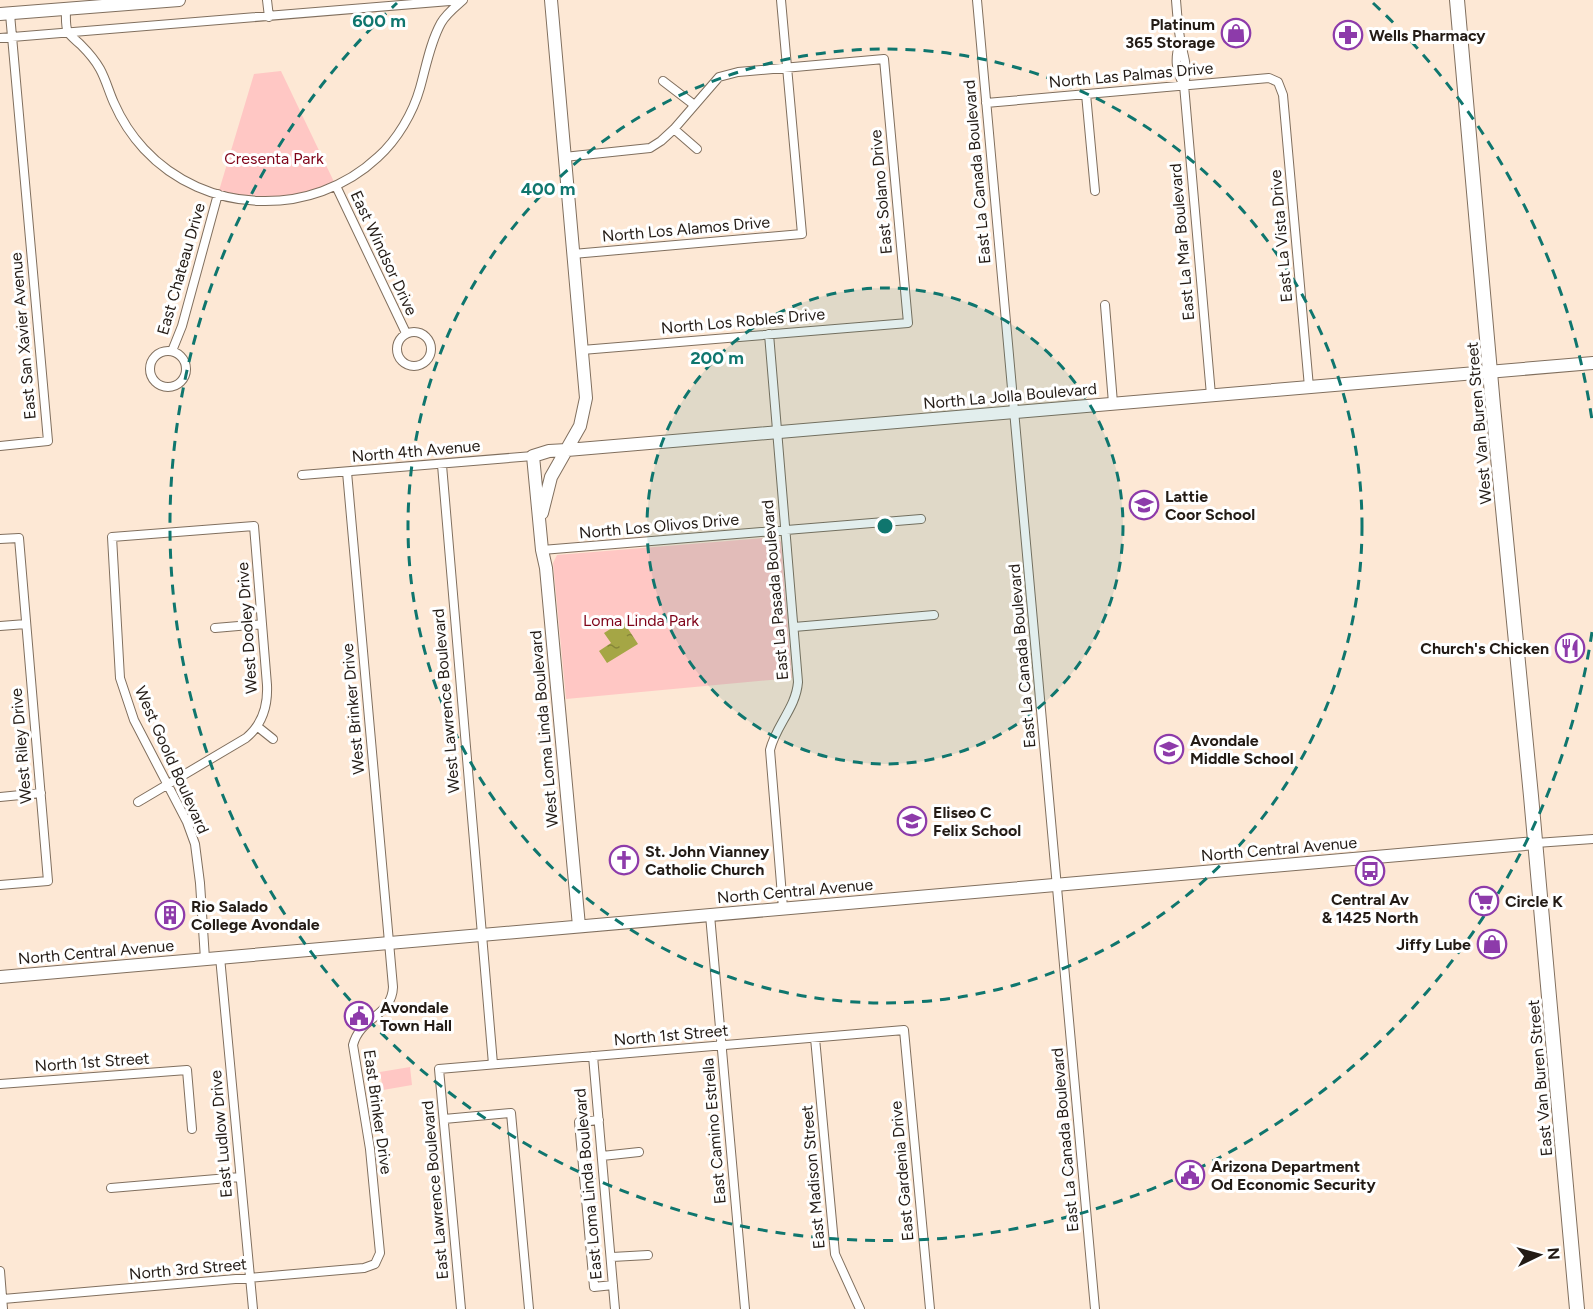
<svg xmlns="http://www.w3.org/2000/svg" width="1593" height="1309" font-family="Figtree,sans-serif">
<defs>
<pattern id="water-ripples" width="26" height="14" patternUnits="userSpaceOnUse" patternTransform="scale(1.5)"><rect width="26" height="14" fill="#a5a645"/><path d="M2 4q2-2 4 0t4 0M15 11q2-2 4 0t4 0" fill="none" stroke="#868638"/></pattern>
</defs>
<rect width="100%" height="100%" fill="#fde8d5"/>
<path fill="#ffc7c4" d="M281 71 336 186 285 201 218 194 254 74Z
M776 537 781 542 792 678 566 699 553 563 557 555Z
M410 1067 412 1085 383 1090 380 1072Z"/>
<path fill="url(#water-ripples)" d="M623 621 638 644 607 663 599 651 611 643 604 633Z"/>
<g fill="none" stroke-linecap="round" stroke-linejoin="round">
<g stroke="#806f5e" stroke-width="10">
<path id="street" d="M267 0 269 17
M977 0 1095 1309
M1176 0C1177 13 1178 26 1180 38 1183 57 1189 65 1184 85L1211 395
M66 9C66 16 65 26 68 32 70 36 77 41 81 45 88 52 95 60 100 69 106 80 109 92 114 103 121 119 132 136 144 149 205 215 312 219 378 157 397 140 413 113 420 88 426 67 430 43 441 23 446 14 455 7 463 0
M0 38 462 0
M1180 41C1175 57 1175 70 1184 85
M663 81 693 104
M1086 94 1095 191
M986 103 1269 78 1278 82 1283 95 1309 387
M674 129 697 149
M564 157 650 148 661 141 674 129 719 77 738 72 884 59 908 323 582 350
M336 186 406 333
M573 254 802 234 781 0
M1105 305 1113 403
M397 349a17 17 0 1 1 34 0a17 17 0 1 1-34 0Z
M769 334 798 682C796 708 776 725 770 750L783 908
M172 351 182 326 218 194
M150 369a18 18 0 1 1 36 0a18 18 0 1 1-36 0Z
M0 446 48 441 10 14
M442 465 493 1064
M302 475 533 456
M0 539 19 538 48 881 0 885
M542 550 921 519
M0 626 26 624
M794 627 934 615
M215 628 262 624
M258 727 273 739
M0 797 41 793
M138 802 246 738C263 724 268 706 267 685L254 526 112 537 120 678 134 720 187 822 195 844 200 883 205 959
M1536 843 1593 839
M710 915 745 1309
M220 957 253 1309
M815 1038 835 1254 860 1309
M593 1056 615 1309
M0 1084 187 1070 192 1129
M444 1119 511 1113 529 1309
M599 1120 579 1122 594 1287 613 1285
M602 1156 639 1152
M111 1188 240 1177
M612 1257 648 1255
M0 1271 3 1309
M3 1299 364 1268 375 1264 380 1253 370 1149 353 1045C360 1017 392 1016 393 987L347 472
M461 1309 439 1069 904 1030 930 1309"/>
</g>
<g stroke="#806f5e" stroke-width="14">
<path id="secondary" d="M0 14 179 0
M542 513 551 477 580 426 586 398 551 0
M579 926 546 568 542 550 533 456 549 451 567 450 1593 363
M0 977 1536 843"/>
</g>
<g stroke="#806f5e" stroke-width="16">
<path id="primary" d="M1457 0 1493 406 1531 796 1577 1309"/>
</g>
<use href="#street" stroke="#fff" stroke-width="8"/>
<use href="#secondary" stroke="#fff" stroke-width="12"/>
<use href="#primary" stroke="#fff" stroke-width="14"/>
</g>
<circle cx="885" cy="526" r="238" fill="#0f766e" fill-opacity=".12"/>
<g fill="none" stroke="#0f766e" stroke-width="3" stroke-dasharray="10 8">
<circle cx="885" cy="526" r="238"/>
<circle cx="885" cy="526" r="477"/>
<path d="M1592 632A715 715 0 1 1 397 3M1373 3A715 715 0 0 1 1592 420"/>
</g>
<defs>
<g id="shop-ring" transform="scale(1.5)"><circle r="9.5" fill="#fff" stroke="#8d3baa" stroke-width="1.5"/><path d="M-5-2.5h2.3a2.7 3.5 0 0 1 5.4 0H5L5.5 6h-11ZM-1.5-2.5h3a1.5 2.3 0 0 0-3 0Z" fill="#8d3baa"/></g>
<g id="pharmacy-ring" transform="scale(1.5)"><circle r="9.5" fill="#fff" stroke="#8d3baa" stroke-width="1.5"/><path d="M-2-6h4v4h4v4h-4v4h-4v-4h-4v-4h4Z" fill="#8d3baa"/></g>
<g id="school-ring" transform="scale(1.5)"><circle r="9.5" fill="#fff" stroke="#8d3baa" stroke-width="1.5"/><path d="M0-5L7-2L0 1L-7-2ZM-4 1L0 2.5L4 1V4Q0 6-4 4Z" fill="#8d3baa"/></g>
<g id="restaurant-ring" transform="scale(1.5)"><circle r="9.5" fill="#fff" stroke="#8d3baa" stroke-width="1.5"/><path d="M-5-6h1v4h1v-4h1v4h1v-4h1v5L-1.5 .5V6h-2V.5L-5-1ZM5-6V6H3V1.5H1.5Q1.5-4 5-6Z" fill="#8d3baa"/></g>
<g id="church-ring" transform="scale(1.5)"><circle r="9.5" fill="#fff" stroke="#8d3baa" stroke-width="1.5"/><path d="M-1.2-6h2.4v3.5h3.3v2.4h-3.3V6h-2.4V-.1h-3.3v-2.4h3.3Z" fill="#8d3baa"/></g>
<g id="bus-ring" transform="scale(1.5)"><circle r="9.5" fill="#fff" stroke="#8d3baa" stroke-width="1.5"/><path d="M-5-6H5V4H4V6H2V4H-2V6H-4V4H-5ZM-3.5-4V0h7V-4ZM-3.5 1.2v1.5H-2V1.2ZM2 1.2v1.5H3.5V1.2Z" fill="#8d3baa"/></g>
<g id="supermarket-ring" transform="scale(1.5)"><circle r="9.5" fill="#fff" stroke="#8d3baa" stroke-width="1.5"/><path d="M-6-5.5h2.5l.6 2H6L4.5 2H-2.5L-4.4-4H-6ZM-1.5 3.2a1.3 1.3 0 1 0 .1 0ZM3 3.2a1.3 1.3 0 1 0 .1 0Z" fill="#8d3baa"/></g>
<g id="building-ring" transform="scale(1.5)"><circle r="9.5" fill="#fff" stroke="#8d3baa" stroke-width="1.5"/><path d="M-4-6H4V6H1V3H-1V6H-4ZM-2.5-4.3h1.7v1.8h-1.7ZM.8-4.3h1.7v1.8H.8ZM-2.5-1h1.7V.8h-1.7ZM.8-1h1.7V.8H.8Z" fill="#8d3baa"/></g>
<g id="civic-ring" transform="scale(1.5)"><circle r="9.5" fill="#fff" stroke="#8d3baa" stroke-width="1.5"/><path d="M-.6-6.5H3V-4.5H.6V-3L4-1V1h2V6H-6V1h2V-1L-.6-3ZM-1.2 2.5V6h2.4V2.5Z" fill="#8d3baa"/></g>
</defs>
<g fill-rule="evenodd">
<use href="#shop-ring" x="1236" y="33"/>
<use href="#pharmacy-ring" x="1348" y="35"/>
<use href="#school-ring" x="1144" y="505"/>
<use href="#restaurant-ring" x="1570" y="648"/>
<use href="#school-ring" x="1169" y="749"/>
<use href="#school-ring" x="912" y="821"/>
<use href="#church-ring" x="624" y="860"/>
<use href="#bus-ring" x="1370" y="871"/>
<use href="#supermarket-ring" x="1484" y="901"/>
<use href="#building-ring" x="170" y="915"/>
<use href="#shop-ring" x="1492" y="944"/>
<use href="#civic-ring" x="359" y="1016"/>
<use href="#civic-ring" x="1190" y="1175"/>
</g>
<g text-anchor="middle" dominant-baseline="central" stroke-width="6" stroke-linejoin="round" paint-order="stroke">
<g font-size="16" font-weight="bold" fill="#231b15" stroke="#fff" text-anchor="start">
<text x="1215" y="24" text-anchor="end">Platinum<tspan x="1215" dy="18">365 Storage</tspan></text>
<text x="1369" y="35">Wells Pharmacy</text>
<text x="1165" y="496">Lattie<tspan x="1165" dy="18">Coor School</tspan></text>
<text x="1549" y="648" text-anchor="end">Church's Chicken</text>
<text x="1190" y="740">Avondale<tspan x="1190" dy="18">Middle School</tspan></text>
<text x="933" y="812">Eliseo C<tspan x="933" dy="18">Felix School</tspan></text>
<text x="645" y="851">St. John Vianney<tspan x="645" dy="18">Catholic Church</tspan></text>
<text x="1370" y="899" text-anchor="middle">Central Av<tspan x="1370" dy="18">&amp; 1425 North</tspan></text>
<text x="1505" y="901">Circle K</text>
<text x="191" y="906">Rio Salado<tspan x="191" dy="18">College Avondale</tspan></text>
<text x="1471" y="944" text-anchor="end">Jiffy Lube</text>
<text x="380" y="1007">Avondale<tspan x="380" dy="18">Town Hall</tspan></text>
<text x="1211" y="1166">Arizona Department<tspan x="1211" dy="18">Od Economic Security</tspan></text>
</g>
<g font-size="16" fill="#231b15" stroke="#fff">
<text transform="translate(1131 75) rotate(-5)">North Las Palmas Drive</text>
<text transform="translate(977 172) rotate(-95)">East La Canada Boulevard</text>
<text transform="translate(881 192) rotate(-95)">East Solano Drive</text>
<text transform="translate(686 229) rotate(-5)">North Los Alamos Drive</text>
<text transform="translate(1281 236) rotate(-95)">East La Vista Drive</text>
<text transform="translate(1182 242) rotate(-95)">East La Mar Boulevard</text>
<text transform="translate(384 253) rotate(65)">East Windsor Drive</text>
<text transform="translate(181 269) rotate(-74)">East Chateau Drive</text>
<text transform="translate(743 321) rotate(-5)">North Los Robles Drive</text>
<text transform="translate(23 336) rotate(-95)">East San Xavier Avenue</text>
<text transform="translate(1010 396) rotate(-5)">North La Jolla Boulevard</text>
<text transform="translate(1479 423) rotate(-95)">West Van Buren Street</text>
<text transform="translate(416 451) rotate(-5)">North 4th Avenue</text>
<text transform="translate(659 526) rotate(-5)">North Los Olivos Drive</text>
<text transform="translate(775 590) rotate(-95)">East La Pasada Boulevard</text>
<text transform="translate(247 628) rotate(-94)">West Dooley Drive</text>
<text transform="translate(1022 656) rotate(-95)">East La Canada Boulevard</text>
<text transform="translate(446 701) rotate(-95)">West Lawrence Boulevard</text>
<text transform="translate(353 709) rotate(-95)">West Brinker Drive</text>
<text transform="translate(544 729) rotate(-95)">West Loma Linda Boulevard</text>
<text transform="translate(21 746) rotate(-95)">West Riley Drive</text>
<text transform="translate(172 760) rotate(66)">West Goold Boulevard</text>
<text transform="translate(1279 849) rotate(-5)">North Central Avenue</text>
<text transform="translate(795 891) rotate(-5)">North Central Avenue</text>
<text transform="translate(96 952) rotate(-5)">North Central Avenue</text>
<text transform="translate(671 1035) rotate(-5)">North 1st Street</text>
<text transform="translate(92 1062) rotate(-4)">North 1st Street</text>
<text transform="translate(1540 1078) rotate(-95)">East Van Buren Street</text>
<text transform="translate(378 1112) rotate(82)">East Brinker Drive</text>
<text transform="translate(714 1131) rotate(-95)">East Camino Estrella</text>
<text transform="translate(221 1134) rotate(-95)">East Ludlow Drive</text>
<text transform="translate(1065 1140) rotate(-95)">East La Canada Boulevard</text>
<text transform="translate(902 1171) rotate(-95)">East Gardenia Drive</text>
<text transform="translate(813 1177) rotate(-95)">East Madison Street</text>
<text transform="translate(588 1184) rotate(-95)">East Loma Linda Boulevard</text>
<text transform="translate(435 1190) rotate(-95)">East Lawrence Boulevard</text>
<text transform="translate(188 1269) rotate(-5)">North 3rd Street</text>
</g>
<g font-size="16" fill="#7f0419" stroke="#fff">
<text x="274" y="158">Cresenta Park</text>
<text x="641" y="620">Loma Linda Park</text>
</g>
</g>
<circle cx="885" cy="526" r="9" fill="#0f766e" stroke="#fff" stroke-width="3"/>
<g font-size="18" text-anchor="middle" font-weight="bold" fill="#0f766e" stroke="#fff" stroke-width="6" stroke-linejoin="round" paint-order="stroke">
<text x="379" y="27">600 m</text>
<text x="548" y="195">400 m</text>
<text x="717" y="364">200 m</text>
</g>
<g transform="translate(1539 1255) rotate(85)" stroke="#ffffff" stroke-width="4.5" paint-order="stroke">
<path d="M0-4.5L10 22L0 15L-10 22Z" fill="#231b15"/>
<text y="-9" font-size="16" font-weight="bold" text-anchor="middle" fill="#231b15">N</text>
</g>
</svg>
